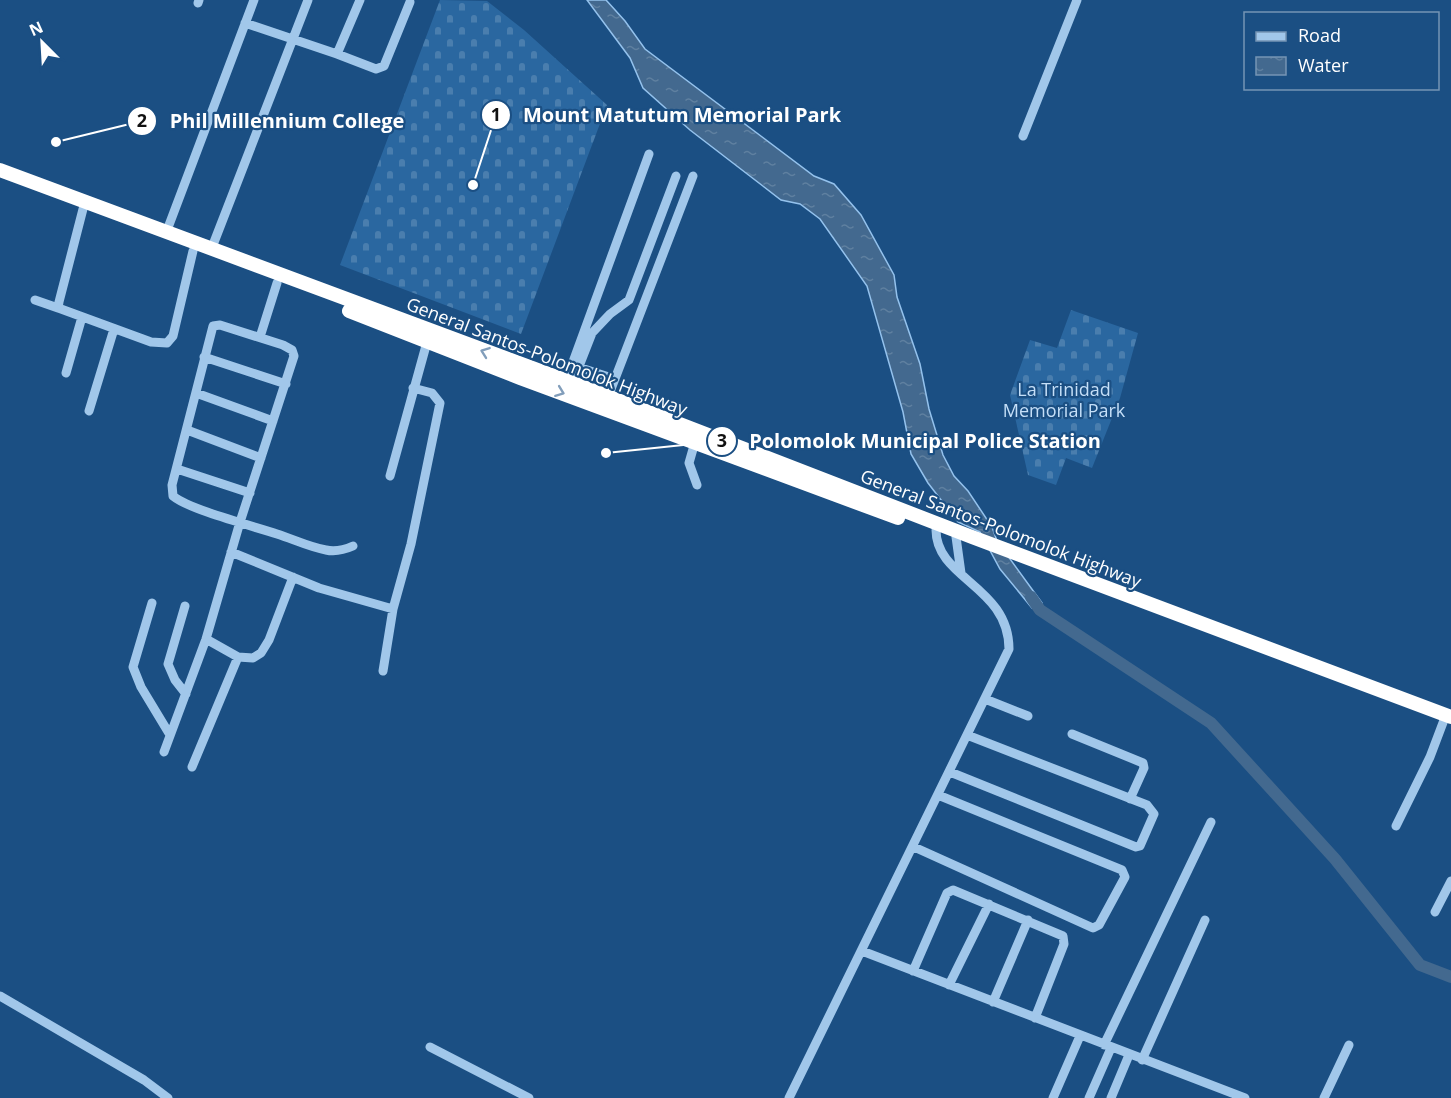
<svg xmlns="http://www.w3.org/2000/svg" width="1451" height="1098" font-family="'Open Sans',sans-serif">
<defs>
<pattern id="cemetery-stones" width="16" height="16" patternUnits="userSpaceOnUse" patternTransform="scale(1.5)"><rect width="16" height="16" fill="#2a67a0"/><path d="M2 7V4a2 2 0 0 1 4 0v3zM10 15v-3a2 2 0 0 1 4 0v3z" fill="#4a7eae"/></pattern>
<pattern id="water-ripples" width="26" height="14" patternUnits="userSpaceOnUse" patternTransform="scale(1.5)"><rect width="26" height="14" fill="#43698f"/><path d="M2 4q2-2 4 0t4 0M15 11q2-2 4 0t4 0" fill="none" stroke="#5f80a0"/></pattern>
</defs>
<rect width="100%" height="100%" fill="#1b4f83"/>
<path fill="url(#cemetery-stones)" d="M440 0 487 1 524 30 607 105 521 334 340 265Z
M1071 310 1138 333 1120 398 1092 468 1066 458 1056 485 1028 475 1010 395 1030 340 1057 348Z"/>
<path fill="url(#water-ripples)" stroke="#94c2ed" stroke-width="1.5" d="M587 0H606L625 21 645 49 814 176 834 184 861 215 894 275 897 297 920 364 929 409 943 455 954 476 968 491 992 527 997 541 1042 603 1040 610 1032 608 1000 569 980 532 958 522 928 483 911 454 903 412 867 286 820 219 800 204 781 200 690 130 643 88 630 58Z"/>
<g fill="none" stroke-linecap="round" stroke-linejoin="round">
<path stroke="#43698f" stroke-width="12" d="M1031 597 1040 610 1211 723 1335 859 1420 965 1451 977"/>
<path stroke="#a1c7ea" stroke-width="9" d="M198 3 199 0
M245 23 337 54 360 0
M337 54 376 69 384 66 410 2
M1023 136 1077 0
M83 209 59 302 58 308 61 309 151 342 167 343 173 336 193 251
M166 233 254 0
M211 250 308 0
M35 300 58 308
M260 337 277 283
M204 357 286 384
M578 367 615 379
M66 373 82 317
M566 381 649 154
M572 384 592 333 610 314 629 300 676 176
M196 393 273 421
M608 397 693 176
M89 411 114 329
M187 430 261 458
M695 442 689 463 697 485
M177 469 250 493
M390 476 427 342
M956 537 961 573
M231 552 319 588 393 609
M152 603 133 667 141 687 170 735
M185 606 168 664 175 680 186 694
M238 657 253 658 261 653 269 640 293 577
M383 671 393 609 411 544 440 403 432 393 413 388
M985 699 1028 716
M1072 734 1143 763 1144 768 1130 799
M164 752 206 639 240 522 294 356 292 350 283 345 220 325 213 326 172 485 173 496C190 510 253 526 277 534 293 539 309 547 326 550 335 552 344 550 353 546
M192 767 238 657 206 639
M950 772 1136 847 1140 846 1154 814 1147 805 967 735
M1396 826 1430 757 1444 720
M914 847 1093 928 1099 925 1125 877 1122 870 938 795
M1435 912 1451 881
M862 951 1245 1098
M913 971 947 893 953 890 1063 936 1064 944 1035 1018
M949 985 989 904
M0 996 144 1080 168 1098
M993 1002 1028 920
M1104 1045 1211 822
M430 1047 529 1098
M1142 1060 1205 920
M789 1098 1009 649C1009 586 936 579 936 530
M1053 1098 1080 1036
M1089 1098 1111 1048
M1111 1098 1129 1055
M1324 1098 1349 1045"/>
<path stroke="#fff" stroke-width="14" d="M0 170 589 389 972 537 1451 717
M349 311 520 378 898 518"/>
</g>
<defs><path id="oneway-chevron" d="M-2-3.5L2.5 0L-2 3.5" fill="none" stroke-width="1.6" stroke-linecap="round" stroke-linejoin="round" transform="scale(1.5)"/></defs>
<g stroke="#829ebb">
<use href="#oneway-chevron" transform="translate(485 352) rotate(-160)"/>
<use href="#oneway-chevron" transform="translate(560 392) rotate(21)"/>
</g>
<g text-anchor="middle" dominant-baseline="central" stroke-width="4.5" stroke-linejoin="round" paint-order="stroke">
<g font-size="18" fill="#fff" stroke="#1b4f83">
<text transform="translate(547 356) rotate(21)">General Santos-Polomolok Highway</text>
<text transform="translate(1001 528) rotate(21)">General Santos-Polomolok Highway</text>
</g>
<g font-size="18" fill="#c5dff8" stroke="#1b4f83">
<text x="1064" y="389">La Trinidad<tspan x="1064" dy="21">Memorial Park</tspan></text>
</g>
</g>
<path fill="none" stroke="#fff" stroke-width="2" d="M473 185L496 115M56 142L142 121M606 453L722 441"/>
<g fill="#fff" stroke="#1b4f83" stroke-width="2">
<circle cx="473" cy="185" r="6"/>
<circle cx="56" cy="142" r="6"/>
<circle cx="606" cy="453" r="6"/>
<circle cx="496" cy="115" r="15"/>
<circle cx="142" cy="121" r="15"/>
<circle cx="722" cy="441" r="15"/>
</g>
<g font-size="18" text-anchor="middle" font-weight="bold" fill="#111">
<text x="496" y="121">1</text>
<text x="142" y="127">2</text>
<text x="722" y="447">3</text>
</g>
<g font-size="20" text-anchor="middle" font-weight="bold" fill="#fff" stroke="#1b4f83" stroke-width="4.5" stroke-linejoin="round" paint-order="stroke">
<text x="682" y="122">Mount Matutum Memorial Park</text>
<text x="287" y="128">Phil Millennium College</text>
<text x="925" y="448">Polomolok Municipal Police Station</text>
</g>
<rect x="1244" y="12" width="195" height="78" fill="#1b4f83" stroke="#7695b5" stroke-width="1.5"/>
<rect x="1256" y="32" width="30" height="9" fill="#a1c7ea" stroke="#7695b5" stroke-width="1.5"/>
<text x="1298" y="42" font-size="18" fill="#ffffff">Road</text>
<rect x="1256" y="57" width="30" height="18" fill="url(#water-ripples)" stroke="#7695b5" stroke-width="1.5"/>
<text x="1298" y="72" font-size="18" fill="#ffffff">Water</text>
<g transform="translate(42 42) rotate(336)" stroke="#1b4f83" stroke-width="4.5" paint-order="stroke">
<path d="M0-4.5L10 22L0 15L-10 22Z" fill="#ffffff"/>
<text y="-9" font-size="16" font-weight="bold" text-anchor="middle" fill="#ffffff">N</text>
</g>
</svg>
